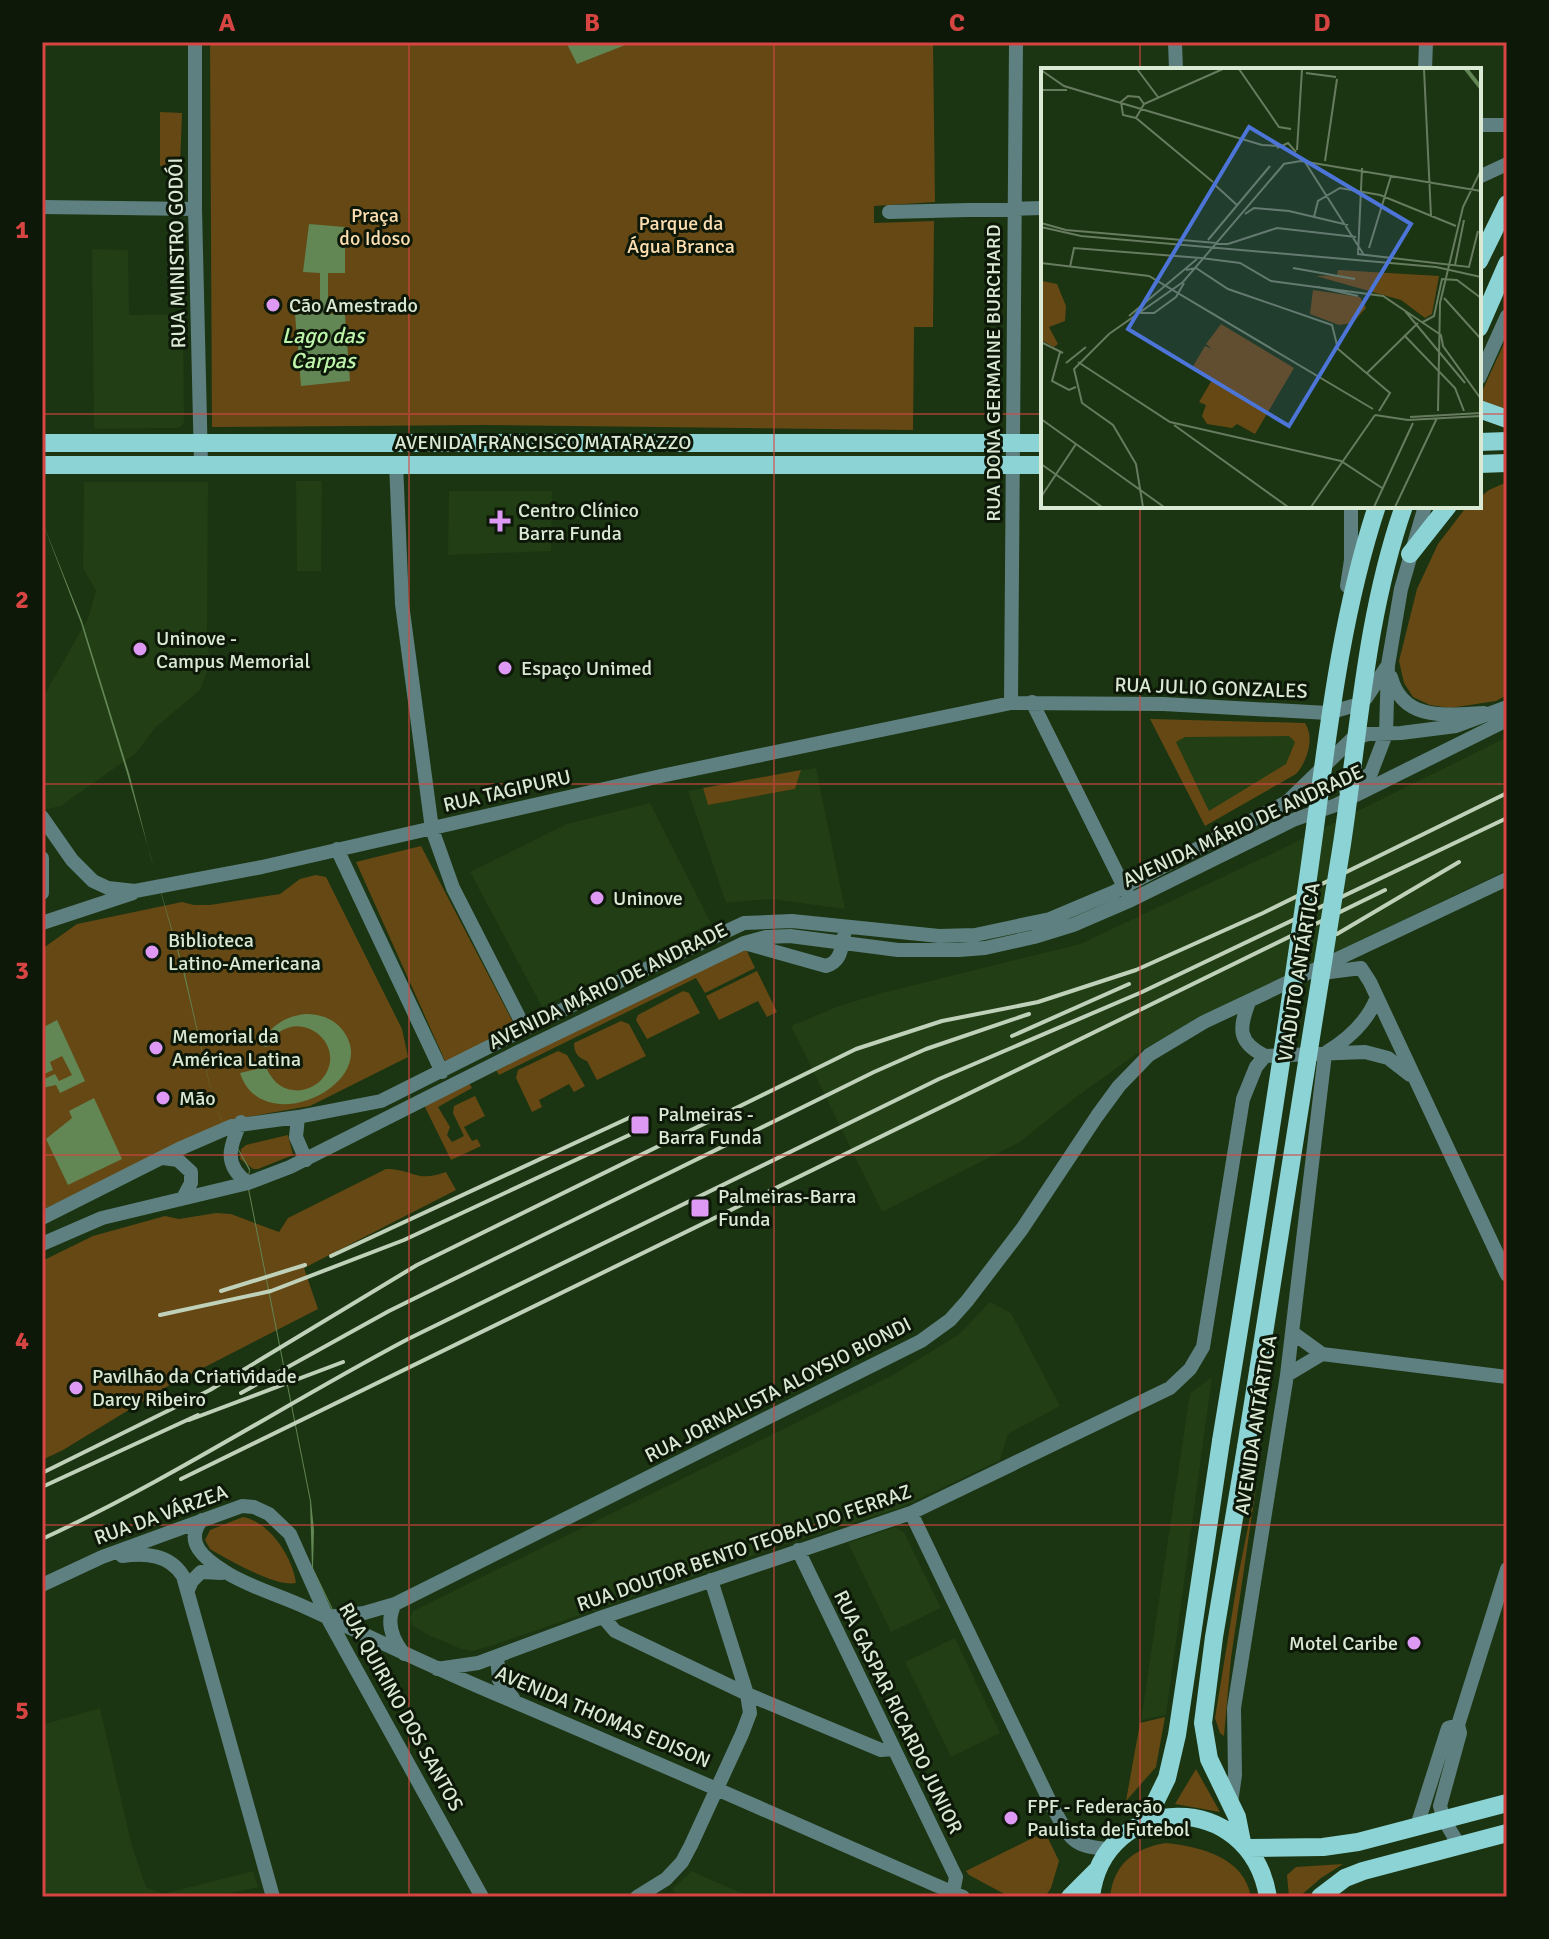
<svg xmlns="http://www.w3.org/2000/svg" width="1549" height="1939" font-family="Signika,sans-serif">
<rect width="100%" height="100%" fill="#1b3411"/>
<path fill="#213e15" d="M92 249 128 250 129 315 183 314 184 423 179 428 94 429Z
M296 481H322L321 571H297Z
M84 482H208L207 634 210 664 200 690 155 728 136 753 61 806 44 810 42 699 88 618 96 591 83 568Z
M449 491H552L551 551 448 555Z
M1150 719 1305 723 1310 737 1306 756 1302 767 1296 774 1205 826Z
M1507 737V870L1254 992 1142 1050 1075 1098 1020 1142 882 1212 791 1026 839 1006 882 993 1080 944 1269 855Z
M816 768 845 909 771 899 726 903 688 791 703 788 708 805 795 789 801 770Z
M650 803 711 923 542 1007 470 872 567 824Z
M990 1302 1011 1313 1060 1406 1008 1434 1000 1460 900 1508 768 1550 488 1647 472 1651 461 1649 426 1634 412 1625 410 1618 413 1611 893 1375 958 1335Z
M1212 1377 1166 1715 1141 1720 1190 1393Z
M895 1527 904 1532 941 1608 891 1632 848 1543Z
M955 1638 1000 1733 951 1757 905 1662Z
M100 1708 132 1846 146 1887 163 1894 253 1871 258 1887 214 1897H42V1725Z
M692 1871 700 1875 751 1897H679L672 1889Z"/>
<path fill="#664814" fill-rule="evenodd" d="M210 42H933L935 202 874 206V223L934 221 933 327H914L913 430 482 425 212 427Z
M160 112 182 113 180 166H160Z
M1507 337V412L1479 401V398Z
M1507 482V695L1496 701 1450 708 1430 705 1413 697 1404 683 1399 661 1417 589 1438 544 1464 510 1469 506H1479V498L1489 490Z
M1150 719 1305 723C1315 738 1307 762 1296 774L1205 826ZM1289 736 1295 742 1286 764 1209 811 1176 742 1185 737Z
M801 770 795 789 708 805 703 788Z
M421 846 516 1028 446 1063 356 862Z
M316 875 326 877 402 1029 408 1057 310 1106 230 1120 42 1210V949L77 924 182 902 194 905H210L280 894 300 879Z
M745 947 755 968 705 993 696 978 499 1075 496 1070Z
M757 971 777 1012 767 1017 758 1001 719 1020 706 996Z
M683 991 689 993 700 1013 647 1039 636 1020 638 1015Z
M621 1021 629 1024 646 1056 597 1080 587 1061C578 1058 574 1053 574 1043Z
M558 1051 567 1055 585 1086 574 1092 569 1084 539 1100 542 1107 532 1112 516 1078 518 1070Z
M469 1083 472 1088 438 1107 450 1127 447 1135 452 1142 464 1136 453 1113 454 1106 475 1096 485 1116 464 1127 472 1141 477 1139 481 1146 451 1160 424 1105Z
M288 1135 293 1155 258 1169H253L240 1159 241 1149 246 1145Z
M386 1169C414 1169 414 1183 446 1172L456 1190 304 1268 318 1309 168 1386 63 1450 42 1460V1261L93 1236 165 1216 179 1219 216 1213 231 1214 279 1232 288 1218Z
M1256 1487 1231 1658 1224 1736 1220 1733 1215 1718 1238 1577Z
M243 1517C270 1522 293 1558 296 1583 275 1587 229 1560 210 1549L205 1540 210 1530Z
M1165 1717 1156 1767 1126 1801 1140 1723Z
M1196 1769 1220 1812 1175 1804Z
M1045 1832 1059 1861 1051 1888 1045 1897H1010L969 1875 966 1871Z
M1166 1843C1201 1847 1244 1857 1251 1897H1110C1114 1863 1135 1848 1166 1843Z
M1343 1864 1321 1878 1299 1897H1289L1287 1875 1296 1867Z"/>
<path fill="#628654" d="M566 42H633L577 64Z
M309 224 345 227V273H328V313L345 315 350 381 301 386 295 314H320V273L303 272Z
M42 521 82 621 129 773 150 855 184 970 215 1108 250 1169 248 1184 311 1501 314 1530 313 1568 381 1709 312 1569 310 1501 247 1184 249 1170 215 1108 183 971 127 773 81 623Z
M306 1014C321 1014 335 1019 344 1032 381 1084 262 1141 240 1073L266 1067C271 1079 280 1089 293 1090 303 1092 315 1087 322 1079 352 1043 292 1000 267 1047L260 1045C270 1026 285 1016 306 1014Z
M57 1020 85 1081 60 1093 56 1085 42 1088V1080L55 1074 59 1081 72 1075 62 1056 50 1062 53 1070 42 1075V1028Z
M94 1098 122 1159 68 1185 46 1139 72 1118 69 1111Z"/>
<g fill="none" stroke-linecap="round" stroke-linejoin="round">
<path stroke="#5e8080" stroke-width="14" d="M195 42V209L201 464
M1175 42 1176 70
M1425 70 1426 42
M1479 125H1507
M1479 177 1507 164
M42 207 195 209
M889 212 1043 208
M1479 378 1507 316
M396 463 402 604 432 829 453 888 525 1029
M1347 586 1351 560V506
M1391 677C1403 722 1447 715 1484 713
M1032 702 1127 893
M1011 703 1016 42
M1346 791 1371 773 1386 734 1388 665 1401 589 1425 506
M42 817 72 860 93 881 108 888 135 891 262 867 661 776 1011 703 1163 704 1328 713 1356 705 1366 698 1388 665
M337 849 442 1072
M42 858V893
M42 923 133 893
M748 944 826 966C841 962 841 949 844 936
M1361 968 1370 982 1507 1275
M1322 973 1361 968
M1249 1002C1239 1028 1237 1042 1265 1056L1365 1052 1388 1058 1410 1075
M1327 1052C1348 1039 1368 1021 1377 997
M298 1117 296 1137 306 1160
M241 1122C229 1147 223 1165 248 1183
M163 1158 178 1160 191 1172V1183L183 1198
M42 1218 179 1149 232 1126 298 1117 381 1101 618 982 744 923 792 921 939 936 975 935 1050 919 1114 892 1287 802 1352 739 1368 734 1401 733 1456 726 1507 707
M42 1244 102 1218 248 1183 290 1167 516 1053 744 943 766 937 790 936 898 950H959L985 948 1034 937 1073 925 1131 900 1293 820 1336 805 1507 720
M1293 1333 1322 1354 1507 1377
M1287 1375 1322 1354
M911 1513 1053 1808C1071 1840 1072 1847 1111 1849
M202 1520C183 1542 205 1559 224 1571 248 1587 280 1595 307 1608 368 1636 428 1665 489 1691 648 1758 805 1828 963 1897
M798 1550 956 1877 953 1893
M122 1556C146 1553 169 1554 183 1576L273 1897
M42 1585 102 1557 242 1506 254 1507 269 1514 290 1534 327 1617 482 1897
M188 1590 192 1581 201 1572 222 1573
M395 1604C385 1622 392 1639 404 1654
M327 1617 364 1613 395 1604 921 1341 950 1320 967 1301 1022 1229 1097 1116 1119 1086 1149 1055 1204 1022 1507 879
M603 1617 615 1631 747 1694 881 1750 894 1749
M497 1656 499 1680 513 1698
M437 1669 478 1663 597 1619 911 1513 1170 1388 1190 1369 1203 1347 1243 1099 1256 1067 1265 1056
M1231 1803 1235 1775 1234 1708 1287 1375 1325 1054
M1417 1826 1448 1728 1458 1725
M1459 1845 1444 1820 1440 1806 1460 1733 1458 1725 1507 1569
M637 1897 666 1879 682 1862 691 1845 742 1734 750 1713 747 1694 711 1580"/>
<path stroke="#8cd3d5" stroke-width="18" d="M1479 261 1507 204
M1479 328 1507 264
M1479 409 1507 419
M1479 442 1507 441
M42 443H1043
M1479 464 1507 463
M42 465H1043
M1410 554 1448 506
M1145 1823 1167 1778 1177 1735 1221 1441
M1242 1842 1237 1817 1209 1759 1203 1723 1214 1637 1246 1447
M1248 1848 1323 1847 1358 1842 1507 1803
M1070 1897 1096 1871
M1091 1897C1103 1792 1250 1788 1268 1897
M1320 1897 1345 1878 1363 1871 1507 1833"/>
<path stroke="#c0d1ba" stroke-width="4" d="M1337 934 1459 862
M1012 1036 1129 984
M331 1256 633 1116
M221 1291 305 1265
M160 1315 271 1291 404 1240 640 1130
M241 1393 389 1311 874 1072 926 1049 1029 1014
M189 1420 343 1362
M42 1473 210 1390 417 1265 856 1049 942 1021 1038 1002 1136 970 1263 913 1507 793
M181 1479 1385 890
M42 1487 198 1415
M42 1539C168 1481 285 1404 408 1339L939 1079 1142 992 1507 818"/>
<path stroke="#8cd3d5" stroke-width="18" d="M1221 1441C1251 1258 1280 1075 1306 892 1325 763 1336 630 1377 506
M1246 1447C1277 1245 1310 1045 1342 844 1359 731 1366 614 1404 506"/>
</g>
<path fill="none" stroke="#d74542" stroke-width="2" stroke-opacity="0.55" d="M409 42V1897M774 42V1897M1140 42V70M42 414H1043M1479 414H1507M1140 506V1897M42 784H1507M42 1155H1507M42 1525H1507"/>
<g fill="#dd99f3" stroke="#0d1809" stroke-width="3">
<circle cx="273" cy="305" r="8"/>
<path d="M496 509h8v8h8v8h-8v8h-8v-8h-8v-8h8z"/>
<circle cx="140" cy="649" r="8"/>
<circle cx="505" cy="668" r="8"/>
<circle cx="597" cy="898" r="8"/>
<circle cx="152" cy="952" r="8"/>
<circle cx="156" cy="1048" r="8"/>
<circle cx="163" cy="1098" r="8"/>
<rect x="630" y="1115" width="20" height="20" rx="4"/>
<rect x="690" y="1198" width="20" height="20" rx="4"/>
<circle cx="76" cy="1388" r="8"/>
<circle cx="1414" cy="1643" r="8"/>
<circle cx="1011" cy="1818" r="8"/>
</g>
<g text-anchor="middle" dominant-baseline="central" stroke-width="6" stroke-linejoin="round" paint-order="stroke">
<g font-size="20" fill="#fddeb0" stroke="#0d1809">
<text x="375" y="215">Praça<tspan x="375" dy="23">do Idoso</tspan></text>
<text x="681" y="223">Parque da<tspan x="681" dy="23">Água Branca</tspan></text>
</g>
<g font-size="20" fill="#dae9d4" stroke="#0d1809">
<text transform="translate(177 253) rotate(-91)">RUA MINISTRO GODÓI</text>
<text transform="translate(993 373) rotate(-90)">RUA DONA GERMAINE BURCHARD</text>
<text x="543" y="442">AVENIDA FRANCISCO MATARAZZO</text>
<text transform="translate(1211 688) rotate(2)">RUA JULIO GONZALES</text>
<text transform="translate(507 791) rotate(-13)">RUA TAGIPURU</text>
<text transform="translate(1243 826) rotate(-25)">AVENIDA MÁRIO DE ANDRADE</text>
<text transform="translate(1299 972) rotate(-81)">VIADUTO ANTÁRTICA</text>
<text transform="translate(608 986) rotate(-26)">AVENIDA MÁRIO DE ANDRADE</text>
<text transform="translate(778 1390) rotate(-27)">RUA JORNALISTA ALOYSIO BIONDI</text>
<text transform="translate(1256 1425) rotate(-81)">AVENIDA ANTÁRTICA</text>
<text transform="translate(161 1515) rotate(-20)">RUA DA VÁRZEA</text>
<text transform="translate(744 1548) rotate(-19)">RUA DOUTOR BENTO TEOBALDO FERRAZ</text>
<text transform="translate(401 1707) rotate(61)">RUA QUIRINO DOS SANTOS</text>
<text transform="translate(898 1712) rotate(64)">RUA GASPAR RICARDO JUNIOR</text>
<text transform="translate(603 1717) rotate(23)">AVENIDA THOMAS EDISON</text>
</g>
<g font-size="20" fill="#dae9d4" stroke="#0d1809" text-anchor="start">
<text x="289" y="305">Cão Amestrado</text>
<text x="518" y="510">Centro Clínico<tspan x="518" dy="23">Barra Funda</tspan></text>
<text x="156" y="638">Uninove -<tspan x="156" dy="23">Campus Memorial</tspan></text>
<text x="521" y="668">Espaço Unimed</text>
<text x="613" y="898">Uninove</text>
<text x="168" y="940">Biblioteca<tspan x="168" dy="23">Latino-Americana</tspan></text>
<text x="172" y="1036">Memorial da<tspan x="172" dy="23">América Latina</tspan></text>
<text x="179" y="1098">Mão</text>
<text x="658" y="1114">Palmeiras -<tspan x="658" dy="23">Barra Funda</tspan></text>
<text x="718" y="1196">Palmeiras-Barra<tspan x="718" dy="23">Funda</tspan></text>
<text x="92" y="1376">Pavilhão da Criatividade<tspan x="92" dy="23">Darcy Ribeiro</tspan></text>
<text x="1398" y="1643" text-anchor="end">Motel Caribe</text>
<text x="1027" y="1806">FPF - Federação<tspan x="1027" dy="23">Paulista de Futebol</tspan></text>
</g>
<g font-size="22" font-style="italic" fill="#bef5aa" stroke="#0d1809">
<text x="323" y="335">Lago das<tspan x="323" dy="25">Carpas</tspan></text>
</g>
</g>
<g transform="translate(1041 68)">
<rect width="440" height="440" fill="#1b3411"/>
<path d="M297 202 398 208 391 246 384 250 360 232 275 208 296 207ZM1 213 16 216 25 238 24 253 8 259 17 276 13 279 0 272ZM272 222 319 229 325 240 311 255 298 257 269 246ZM180 256 253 300 214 366 196 356 191 360 166 356 161 348 165 337 158 334 171 312 151 300 164 278 171 281 165 276Z" fill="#664814"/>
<path fill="none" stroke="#628654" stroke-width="4" d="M425 1 440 20"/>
<path fill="none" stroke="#677c5f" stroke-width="2" d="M96 1 117 29M198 1 238 59 250 61M383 1 390 148M0 2 23 18 221 77 238 78M265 5 295 9M0 22H26M103 36 182 1M95 50 103 36 98 29 87 28 80 34 82 47 95 50 172 114M236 80 247 75 255 84M256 82 261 1M284 93 296 11M264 94 323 187M242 96 260 93 440 123M321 100 317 186 428 199 437 163M174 117 197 138M204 146 213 140 248 143 307 157M273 149 277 133 299 120 339 127 415 158M0 155 25 162 187 176 236 160 315 169M0 159 40 168 395 199 440 209M167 172 229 98M328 180 350 108M0 195 108 208 332 341M414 197 423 152M29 199 33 180 160 190 199 195 230 213 342 228 400 267 402 278 440 331M252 200 314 211M145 202 155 200 187 221 291 257 297 281 349 325 338 343M277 219 317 228M403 230 440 271M364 243 424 315M99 245H113L135 229 143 215M88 248 156 191M382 254 393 248 401 211 416 212 440 230M363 267 414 320 423 343M0 274 22 285M19 284 11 313 28 322 35 319M37 294 129 354 300 393 341 420M25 295 45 279M326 305 377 255M397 343 399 235 422 139 440 102M334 347 367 352 440 348M369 349 440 345M0 351 123 439M133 357 247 439M0 396 61 439M0 429 35 376M102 439 95 396 72 357 41 335 33 301 68 266 142 214 243 96M270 439 334 347M333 439 372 355M354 439 396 350"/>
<path fill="#4c75d7" fill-opacity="0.15" stroke="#4c75d7" stroke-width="4" d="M208 59 370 156 248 358 87 261Z"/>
<rect width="440" height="440" fill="none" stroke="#dae9d4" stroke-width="4"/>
</g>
<rect width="1549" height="1939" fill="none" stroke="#0d1809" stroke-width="88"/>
<rect x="44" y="44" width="1461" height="1851" fill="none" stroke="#d74542" stroke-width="3"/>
<g font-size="26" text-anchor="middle" font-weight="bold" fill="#d74542">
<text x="227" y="31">A</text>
<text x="592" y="31">B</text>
<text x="957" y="31">C</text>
<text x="1322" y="31">D</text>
<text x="22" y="238">1</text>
<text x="22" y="608">2</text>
<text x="22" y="979">3</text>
<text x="22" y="1349">4</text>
<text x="22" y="1719">5</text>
</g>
</svg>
